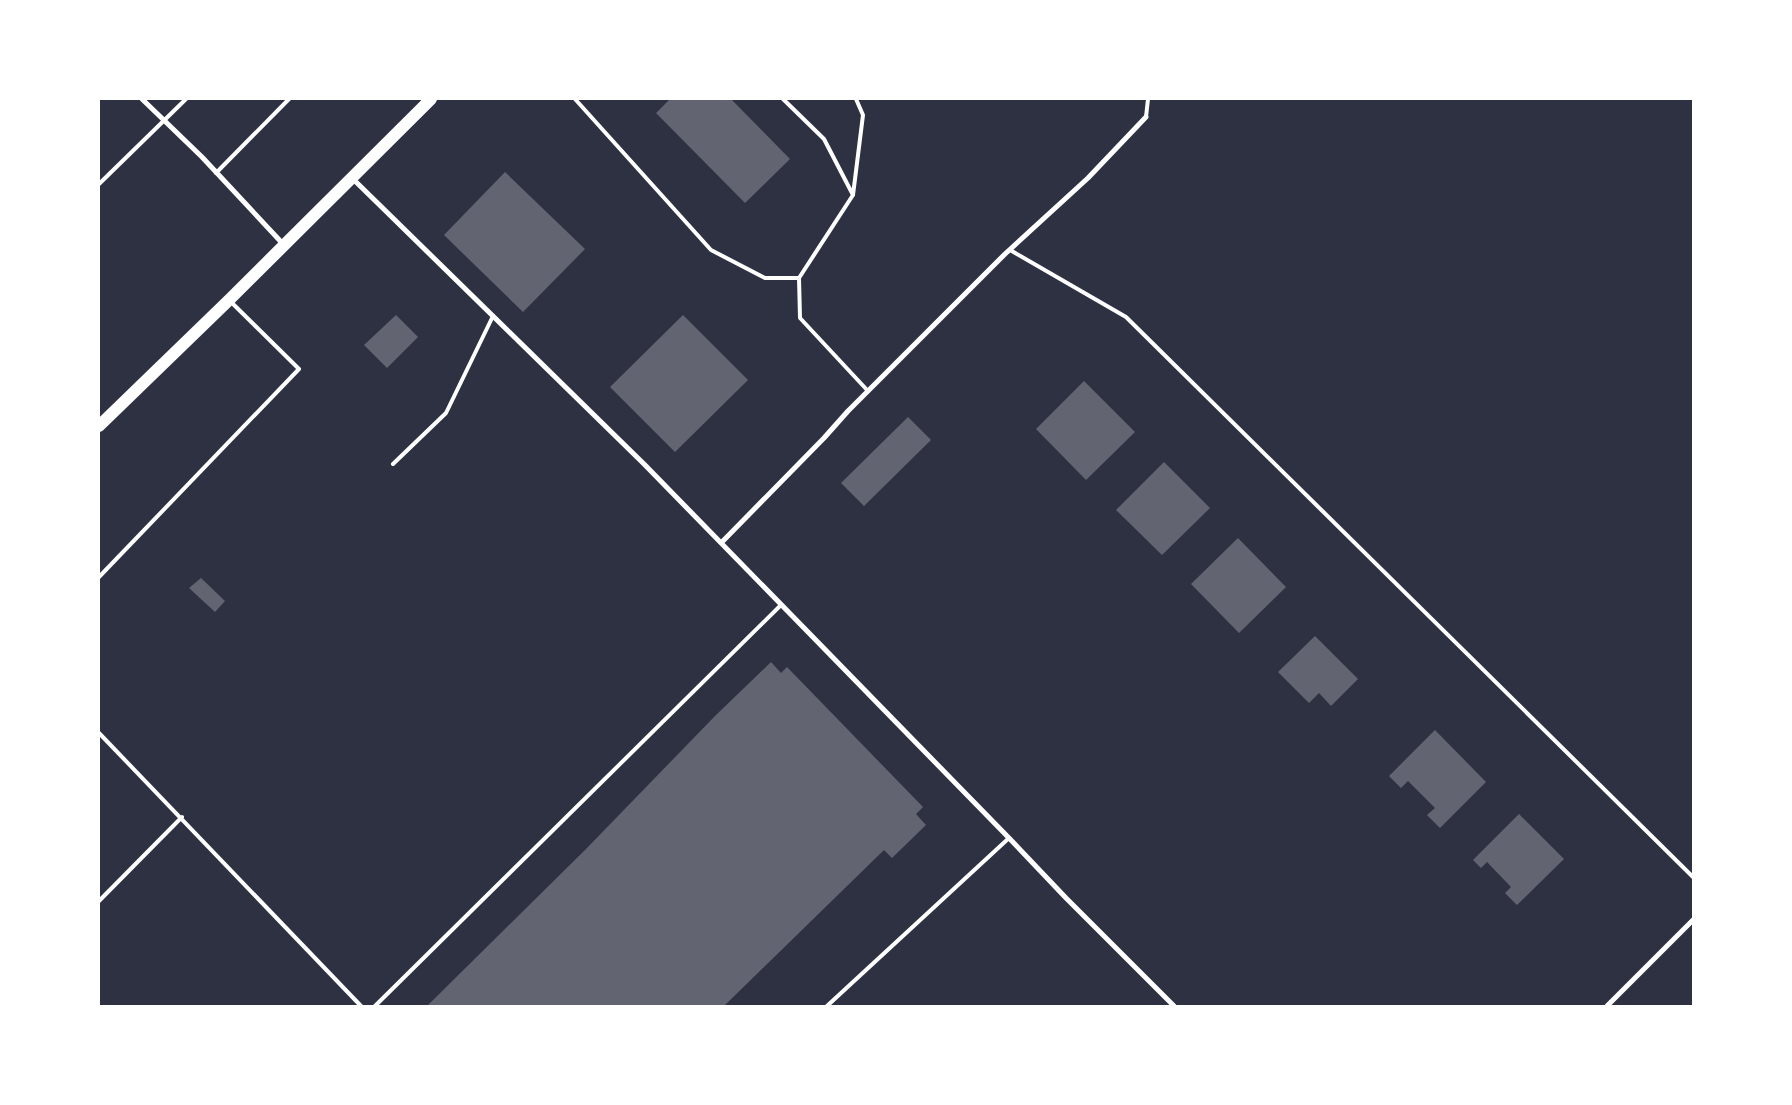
<svg xmlns="http://www.w3.org/2000/svg" width="1792" height="1105" font-family="Barlow,sans-serif">
<rect width="100%" height="100%" fill="#2d3142"/>
<!-- building -->
<path fill="#626471" d="M670,99h61l59,60 -45,44 -89,-90z
M505,172l80,77 -62,63 -79,-77z
M396,315l22,22 -31,31 -23,-23z
M683,315l65,65 -73,72 -65,-65z
M1084,381l51,51 -49,48 -50,-51z
M908,417l23,23 -67,66 -23,-23z
M1164,462l46,46 -48,47 -46,-45z
M1238,538l48,49 -47,46 -48,-49z
M201,578l24,23 -10,11 -26,-24z
M1315,636l43,43 -27,27 -12,-13 -10,10 -31,-31z
M771,662l10,11 6,-6 136,140 -7,7 10,11 -34,33 -8,-8 -160,156h-297l158,-156 130,-134z
M1435,730l51,52 -46,46 -13,-13 8,-7 -27,-27 -7,7 -12,-12z
M1519,814l45,45 -47,46 -12,-12 6,-6 -24,-25 -6,6 -8,-8z"/>
<g fill="none" stroke-linecap="round" stroke-linejoin="round">
<!-- service -->
<path stroke="#fff" stroke-width="4" d="M575,99l136,151 54,28h34
M783,99l41,40 29,56
M856,99l7,16 -10,80 -54,83 1,40 68,73
M1146,117l2,-18
M216,173l73,-74
M99,184l87,-85
M1010,250l116,67 567,560
M393,464l53,-51 47,-97
M99,577l200,-208 -69,-68
M99,733l262,273
M99,901l83,-84
M375,1006l406,-401
M827,1006l182,-168"/>
<!-- minor -->
<path stroke="#fff" stroke-width="5" d="M142,99l60,58 82,88
M352,178l292,286 365,374 57,60 108,108
M722,542l102,-104 24,-27 157,-157 83,-76 58,-61
M1607,1006l86,-86"/>
<!-- primary -->
<path stroke="#fff" stroke-width="12" d="M99,426l130,-126 202,-201"/>
</g>
<!-- border -->
<rect width="1792" height="1105" fill="none" stroke="#ffffff" stroke-width="200"/>
</svg>
